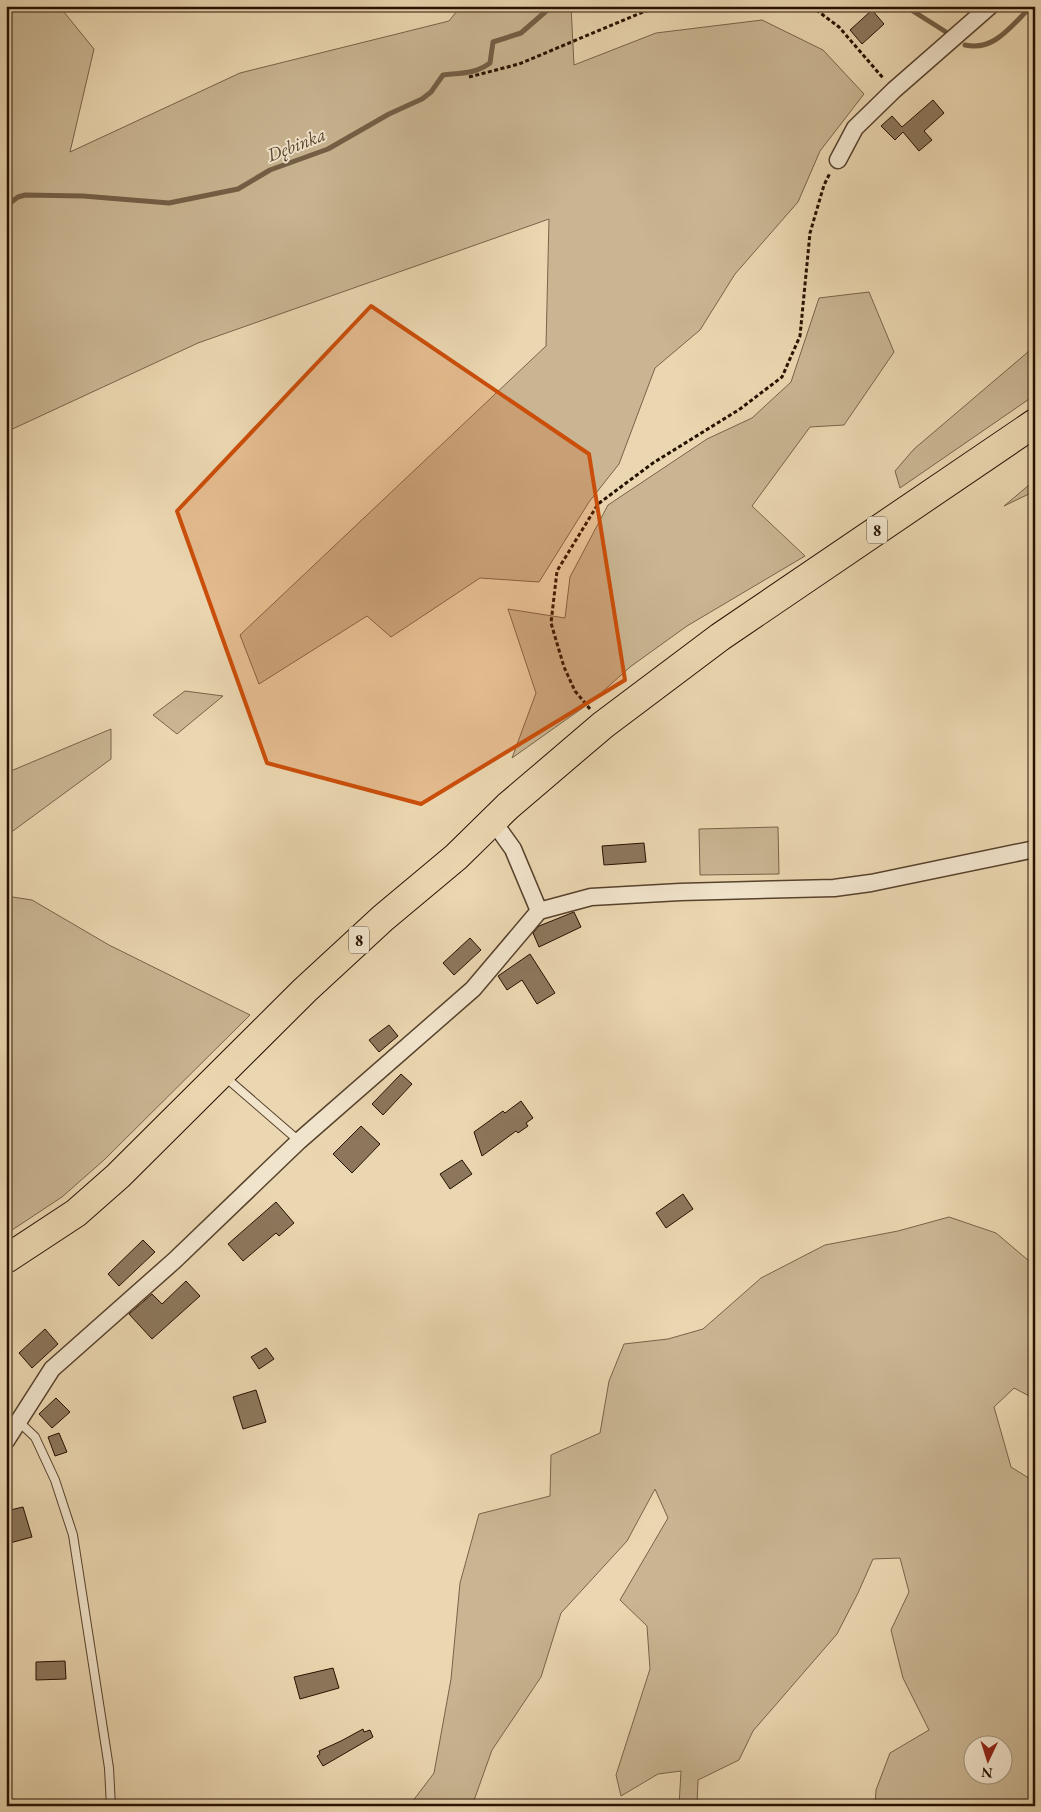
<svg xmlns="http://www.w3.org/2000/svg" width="1041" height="1812" font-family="'EB Garamond',serif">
<rect width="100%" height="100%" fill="#ead6b0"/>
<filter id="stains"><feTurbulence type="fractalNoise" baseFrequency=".004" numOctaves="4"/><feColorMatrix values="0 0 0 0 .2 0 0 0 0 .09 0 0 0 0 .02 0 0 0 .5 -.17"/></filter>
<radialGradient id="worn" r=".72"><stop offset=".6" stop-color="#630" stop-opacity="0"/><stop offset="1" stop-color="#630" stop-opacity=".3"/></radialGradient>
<!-- green -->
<path fill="#c9b592" stroke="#786349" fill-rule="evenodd" d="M6,6h53l35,43 -24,103 170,-79 209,-52 12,-15h110l3,59 82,-32 106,-13 61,30 41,44 -44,57 -22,51 -63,72 -35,56 -45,38 -36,96 -30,38 -50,80 -59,-4 -89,59 -24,-21 -108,68 -19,-49 306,-289 3,-127 -351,124 -192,89z
M869,292l25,60 -50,73 -34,2 -58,79 53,50 -118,70 -57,41 -39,35 -79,56 24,-65 -28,-84 57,9 5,-41 38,-72 99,-66 45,-21 39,-36 28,-84z
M1035,346v49l-135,93 -5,-17 19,-22z
M1035,480v11l-31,15z
M185,691l38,5 -46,38 -24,-19z
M111,729v30l-105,77v-63z
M778,827l1,47 -79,1 -1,-46z
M6,896l26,4 77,45 141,70 -146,145 -42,37 -56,37z
M949,1217l47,16 39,33v133l-21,-11 -20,19 17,60 24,15v324h-160l1,-16 14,-37 39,-23 -26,-52 -12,-48 18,-38 -9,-34 -27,1 -15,34 -21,41 -84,97 -14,29 -41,20 -1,26h-18l2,-35 -23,3 -37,22 -5,-21 34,-106 -3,-43 -27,-26 48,-82 -13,-29 -28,52 -66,72 -20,64 -49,73 -20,56h-63l25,-33 17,-94 9,-96 19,-69 71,-18 1,-41 49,-22 9,-52 15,-37 44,-5 35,-10 58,-51 64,-33 73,-14zM974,1744h30v30h-30z"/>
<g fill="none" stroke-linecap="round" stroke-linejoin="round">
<!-- stream -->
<path stroke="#735f46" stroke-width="5" d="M905,6l41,26
M965,45c30,7 47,-21 67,-39
M6,206l12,-9 7,-2 58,1 86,7 69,-14 32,-19 58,-21 61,-35 33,-15 9,-7 12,-17c18,-2 32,-1 47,-12l3,-21 28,-9 31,-27"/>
</g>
<!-- building -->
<path fill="#8c775c" stroke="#261100" d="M872,10l12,14 -22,20 -12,-14z
M933,100l11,13 -20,18 8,9 -13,11 -16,-19 -8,8 -14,-14 11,-10 10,11z
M644,843l2,19 -42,3 -2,-19z
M574,912l7,15 -42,20 -6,-14 6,-7z
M470,938l11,12 -27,25 -11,-12z
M530,954l25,39 -18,11 -15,-24 -15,10 -9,-14z
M389,1025l9,11 -19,16 -10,-12z
M401,1074l11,10 -29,31 -11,-11z
M521,1101l12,17 -7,5 2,3 -10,7 -2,-2 -34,25 -8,-24 29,-21 2,2z
M361,1126l19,18 -28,29 -19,-19z
M462,1160l10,14 -22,15 -10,-15z
M683,1194l10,15 -27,19 -10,-15z
M276,1202l18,21 -15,13 -3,-3 -33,28 -15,-17z
M143,1240l12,12 -36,34 -11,-12z
M186,1281l14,15 -48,43 -23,-25 23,-20 10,10z
M45,1329l13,15 -26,24 -13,-15z
M266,1348l8,11 -15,10 -8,-12z
M256,1390l10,32 -23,7 -10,-32z
M56,1398l14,14 -18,16 -13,-14z
M59,1433l8,19 -12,4 -7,-19z
M23,1507l9,30 -22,6 -4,-13v-19z
M65,1661l1,18 -30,1v-18z
M333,1668l6,20 -39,11 -6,-22z
M363,1729l1,3 6,-2 3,7 -50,29 -6,-10 3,-2 -1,-3 22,-10z"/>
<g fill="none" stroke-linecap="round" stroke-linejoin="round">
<!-- service casing -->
<g stroke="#57422c" stroke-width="10">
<path id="service" d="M224,1076l75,65
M18,1421l17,16 20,43 18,55 36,233 2,38"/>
</g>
<!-- minor casing -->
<g stroke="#57422c" stroke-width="19">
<path id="minor" d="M838,160l17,-32 39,-38 96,-84
M539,911l52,-14 89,-5 154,-4 37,-5 164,-34
M6,1441l46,-72 123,-109 124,-119 174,-152 66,-78 -26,-62 -20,-28"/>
</g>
<!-- trunk casing -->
<g stroke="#261100" stroke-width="30">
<path id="trunk" d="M6,1259l70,-46 42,-37 187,-186 78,-72 73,-61 52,-51 95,-81 117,-88 315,-214"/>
</g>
<!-- path -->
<path stroke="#261100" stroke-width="3" stroke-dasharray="4 2.5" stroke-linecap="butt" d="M811,6l28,21 44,51
M469,77l50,-13 124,-52 23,-6
M590,709l-15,-18 -11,-24 -13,-44 6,-52 41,-67 55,-41 87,-54 42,-32 18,-41 10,-103 14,-48 6,-12"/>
<!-- service -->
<use href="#service" stroke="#f1e4cc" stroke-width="8"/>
<!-- minor -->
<use href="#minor" stroke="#f1e4cc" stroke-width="16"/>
<!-- trunk -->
<use href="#trunk" stroke="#ead6b0" stroke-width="28"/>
</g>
<!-- marked area -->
<path fill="#cb4e0a" fill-opacity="0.2" stroke="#cb4e0a" stroke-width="4" stroke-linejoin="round" d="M371,306l218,148 36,226 -204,124 -154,-41 -90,-252z"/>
<g text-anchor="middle" stroke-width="4" stroke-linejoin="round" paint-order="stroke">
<!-- shield labels -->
<g fill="#f1e4cc" stroke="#63503d" stroke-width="1">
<rect x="867" y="516.5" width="20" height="27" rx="4"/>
<rect x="349" y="926.5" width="20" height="27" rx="4"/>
</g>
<g font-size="16" font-weight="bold" fill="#261100">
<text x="877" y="536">8</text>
<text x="359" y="946">8</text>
</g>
<!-- water labels -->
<g font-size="19" font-style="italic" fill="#5a452e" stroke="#f1e4cc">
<text transform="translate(296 144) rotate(-22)" y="7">Dębinka</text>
</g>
</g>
<!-- margin -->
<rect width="1041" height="1812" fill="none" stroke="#ead6b0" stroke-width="25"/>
<rect x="8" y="8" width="1026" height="1797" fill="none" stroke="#261100" stroke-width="2.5"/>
<rect x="12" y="12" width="1016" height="1787" fill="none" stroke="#261100"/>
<!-- north arrow -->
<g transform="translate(988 1760) rotate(184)"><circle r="24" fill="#f1e4cc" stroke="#a0907a"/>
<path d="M0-4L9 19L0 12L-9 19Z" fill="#8f2418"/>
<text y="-8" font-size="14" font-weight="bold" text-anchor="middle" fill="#261100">N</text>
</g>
<rect width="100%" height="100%" filter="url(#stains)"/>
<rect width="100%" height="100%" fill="url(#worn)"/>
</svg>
